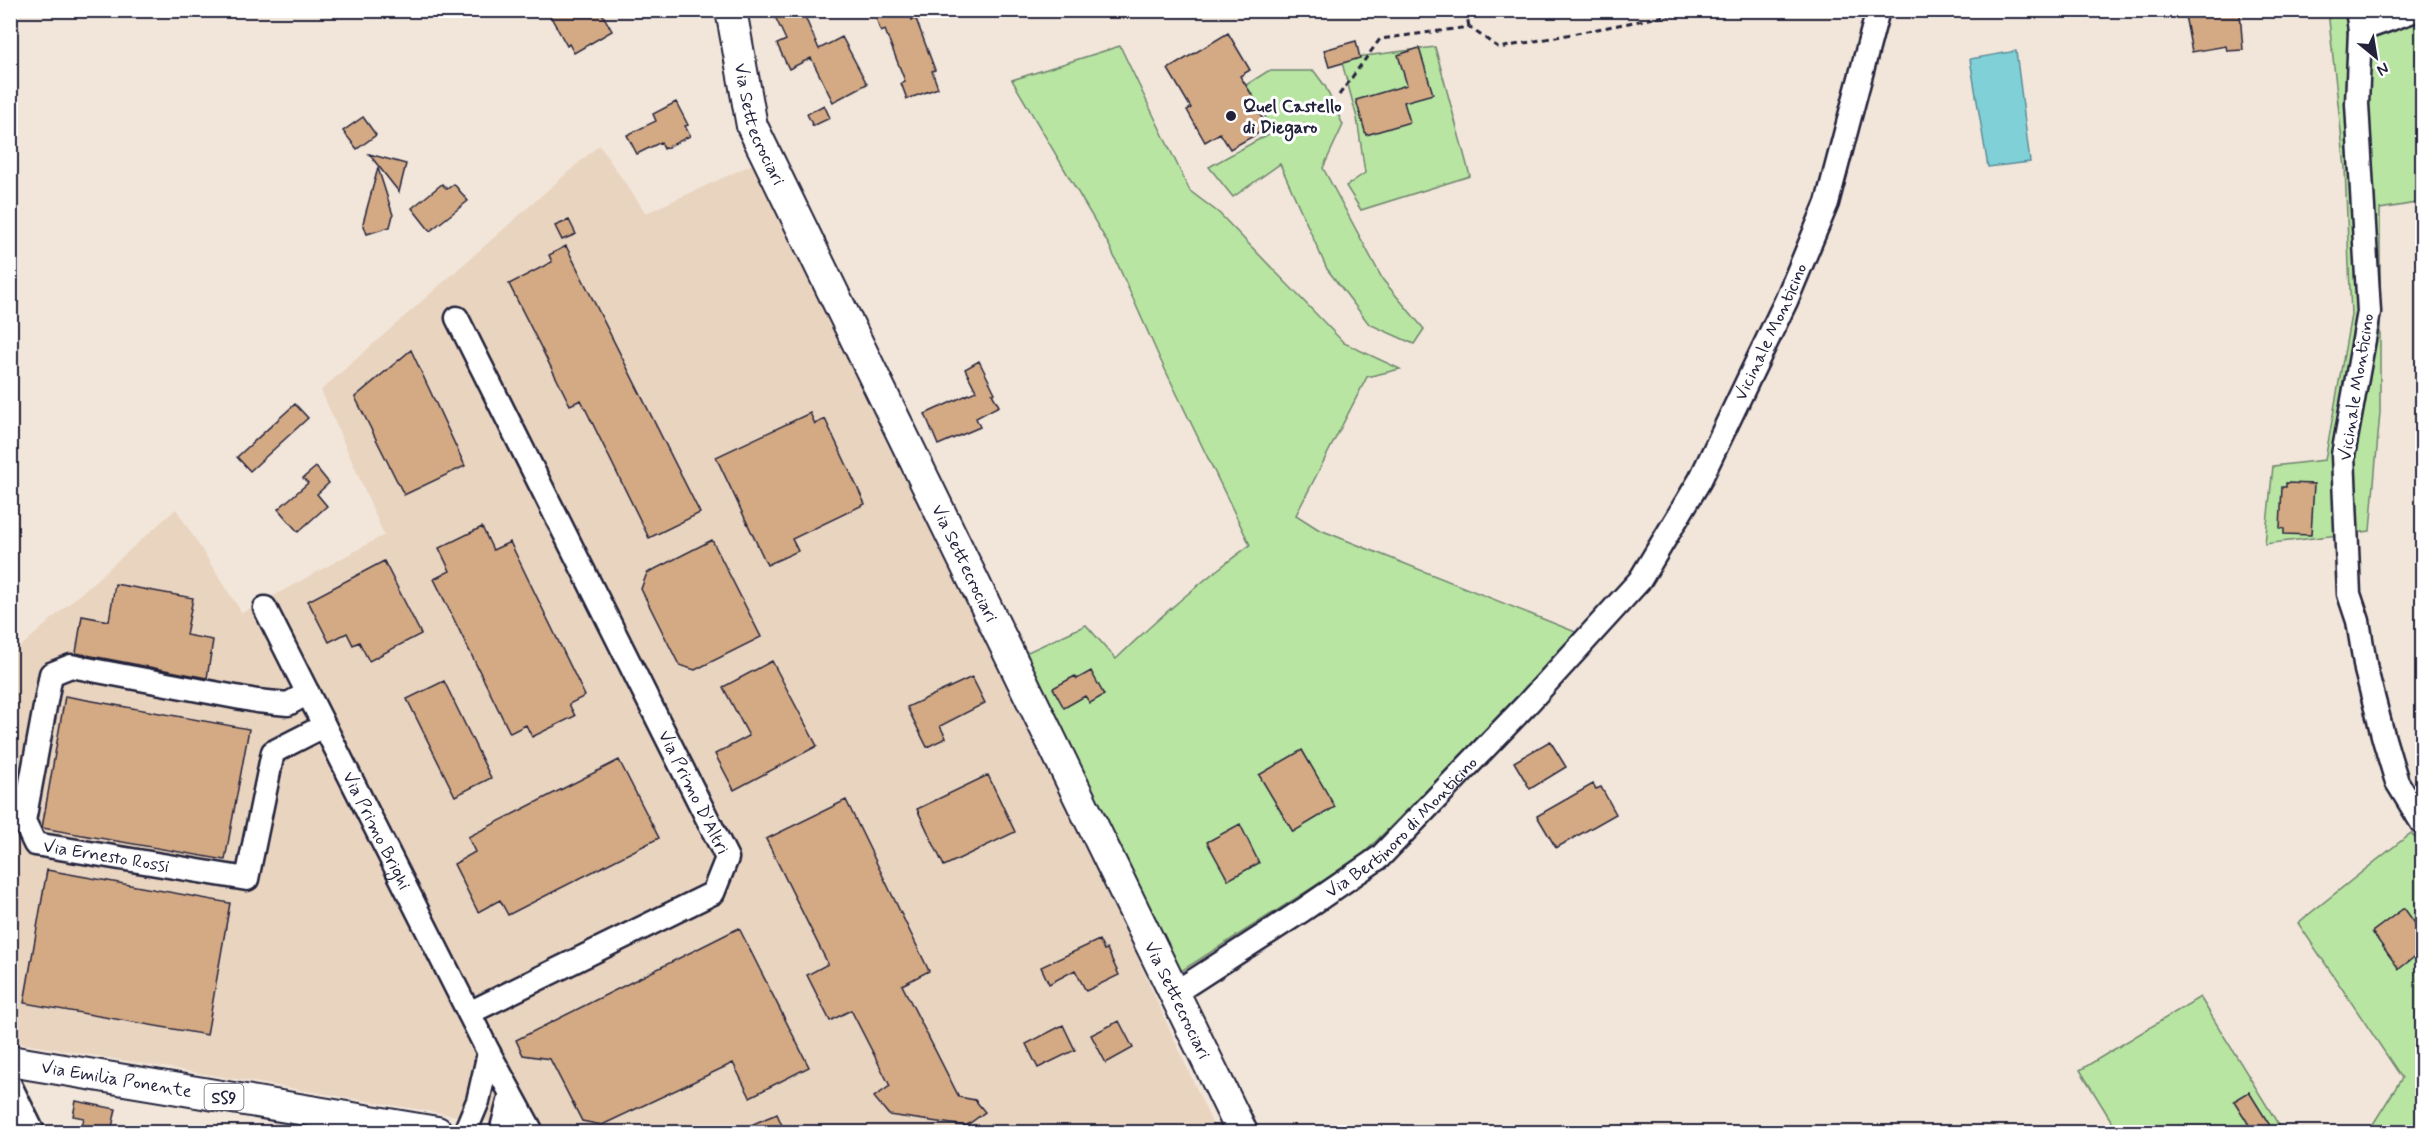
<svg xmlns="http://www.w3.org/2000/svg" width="2433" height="1143" font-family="Mynerve,sans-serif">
<rect width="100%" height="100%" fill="#f2e6da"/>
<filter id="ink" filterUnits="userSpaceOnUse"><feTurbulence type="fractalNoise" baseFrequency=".0167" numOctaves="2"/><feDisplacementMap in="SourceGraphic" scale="12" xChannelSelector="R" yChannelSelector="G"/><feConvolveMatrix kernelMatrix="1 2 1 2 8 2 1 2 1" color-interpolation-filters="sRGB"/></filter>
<g filter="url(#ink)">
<!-- built -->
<path fill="#e9d4c0" d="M599,145l47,68 107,-49 367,755 96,213h-663l-540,-90 -3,-81v-305l166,-147 66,104 142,-78 -63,-145z"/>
<!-- green -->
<path fill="#b9e5a2" stroke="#6e846e" stroke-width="1.5" d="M2328,11h94v191l-42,7v203l-10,119 -105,13 8,-78 52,-6 26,-145 -6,-147z
M1120,46l70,145 29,22 125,130 56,26 -33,8 -71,138 22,14 265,106 -224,223 -184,117 -156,-319 67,-31 30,34c43,-42 86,-79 134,-114l-90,-186 -51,-114 -97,-165z
M1435,47l35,129 -109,34 -15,-24 19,-13 -8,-55 -16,-59z
M1268,71h46l11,15 18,39 -20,43 60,112 41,49 -10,15 -45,-20 -42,-55 -47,-105 -47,33 -24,-30 65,-36 -28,-46z
M2411,833l11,12v268l-10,19h-44l34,-54 -104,-155z
M2200,997l83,135h-165l-38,-62z"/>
<!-- water -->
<path fill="#80d1d7" stroke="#5a8b99" stroke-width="1.5" d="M2016,51l14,111 -42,5 -18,-108z"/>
<!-- building -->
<path fill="#d4aa85" stroke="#22223b" stroke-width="1.5" d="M547,10h53l12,21 -38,22 -5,-9 -2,2z
M772,10h30l17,39 23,-12 25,47 -34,18 -22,-44 -22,11 -12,-25 9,-4z
M887,10h21l4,10 4,-1 19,51 -3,1 6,17 -31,11 -6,-16 4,-2 -20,-51 -4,2 -6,-17z
M2201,12l39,1 3,37 -16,1 -1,-5 -34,6 -7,-37z
M1228,33l22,37 -10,6 19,30 -3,2 12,20 -38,21 -10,-16 -15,9 -18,-32 4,-2 -23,-39z
M1356,41l4,17 -31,9 -5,-17z
M1419,48l14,46 -29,8 6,20 -44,13 -10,-35 51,-15 -9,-30z
M676,102l12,23 -3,1 5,10 -26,13 -3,-7 -24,12 -10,-19 29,-14 -3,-7z
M824,105l6,13 -17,8 -6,-12z
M363,117l13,18 -19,14 -14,-18z
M369,154l37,10 -7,28z
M378,168l15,47 -3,12 -23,7 -4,-11z
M442,184l5,5 7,-5 14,17 -38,30 -18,-23z
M569,220l7,14 -14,6 -7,-14z
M566,246l134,267 -51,25 -68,-138 -11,5 -61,-121 43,-22 -3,-7z
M411,350l54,116 -61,29 -49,-98z
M979,361l16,32 -3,1 7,12 -23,12 4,9 -42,18 -13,-31 51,-23 -11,-22z
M295,404l13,14 -58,53 -13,-14z
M810,413l5,11 10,-5 40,85 -73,35 6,12 -31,14 -51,-108z
M316,467l13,16 -12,11 10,12 -29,26 -20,-23 30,-26 -5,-5z
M2286,483l28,1 -3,51 -27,-1v-5l-4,-1 2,-41h4z
M482,527l11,23 17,-8 75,154 -16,8 6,12 -43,21 -6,-12 -16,8 -76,-154 16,-8 -11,-23z
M712,540l49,97 -66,33 -16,-5 -38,-76 6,-16z
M384,561l37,73 -52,27 -10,-19 -6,3 -6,-12 -18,9 -21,-41z
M115,584l78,14 -7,37 27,5 -6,38 -131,-25 6,-37 27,5z
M772,661l45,85 -83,44 -19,-36 34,-18 -26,-49z
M1091,671l13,24 -14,8 -5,-7 -21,12 -11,-20 22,-12 2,3z
M972,677l13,26 -45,23 6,12 -19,9 -20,-40z
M444,681l47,97 -36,18 -48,-97z
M65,696l184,33 -24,131 -183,-32z
M1550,741l16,26 -36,22 -16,-27z
M1302,750l33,57 -42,25 -34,-57z
M619,760l40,78 -151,77 -8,-15 -22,12 -24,-48 21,-12 -7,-15z
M988,775l27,57 -71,34 -27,-57z
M1593,784l3,5 5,-2 15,27 -60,34 -19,-32z
M846,800l83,171 -27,14 57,112 16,3 10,12 -19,14 -77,-11 -15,-18 16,-11 -39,-76 -21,11 -23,-46 21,-11 -62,-125z
M1240,824l19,39 -31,17 -21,-38z
M47,870l183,33 -23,132 -183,-32z
M2404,908l18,25v18l-23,18 -27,-37z
M739,928l70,139 -59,30 -17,-34 -131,62 -20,-4 -32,-62 -27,-4 -7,-15z
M1099,940l5,10 3,-1 12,26 -33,16 -11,-21 -26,14 -8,-17z
M1119,1021l14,27 -27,15 -15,-28z
M1063,1025l12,25 -37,18 -12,-24z
M2249,1092l25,40h-21l-7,-12 -12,-19z
M76,1101l40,8 -5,23 -29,-5 2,-9 -11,-2z
M777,1114l8,18h-50l32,-14z"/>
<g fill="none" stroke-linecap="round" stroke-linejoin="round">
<!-- minor casing -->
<g stroke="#22223b" stroke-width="27">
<g id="minor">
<path d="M2357,10l3,20 -3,74 12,208 -26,143 6,139 9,27 8,49 18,69 13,43 25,41"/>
<path d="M2360,30l56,-20"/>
<path id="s1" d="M457,318l270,540 -14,35 -244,120"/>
<path id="s2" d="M265,608l224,445 43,79"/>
<path id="s3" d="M308,693l-20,11 -31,-3 -186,-35 -20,8 -27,147 11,23 212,35 26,-127 51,-26"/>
<path id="s4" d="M1173,994l130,-84 77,-53 148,-154 112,-123 60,-100 86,-179 41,-98 51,-193"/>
<path d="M10,1085l23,47"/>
<path d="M465,1132l13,-31 11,-48"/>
<path d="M501,1132l10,-38"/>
</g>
</g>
<!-- major casing -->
<g stroke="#22223b" stroke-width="34">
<g id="major">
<path id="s5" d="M731,10l21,116 490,1006"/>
<path id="s6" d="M10,1061l427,71"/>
</g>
</g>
<!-- path -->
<path stroke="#22223b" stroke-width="3" stroke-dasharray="6 4.5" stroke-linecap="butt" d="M1466,10l3,17
M1339,95l41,-56 89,-12 30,21 197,-38"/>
<!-- minor -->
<use href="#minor" stroke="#fff" stroke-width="22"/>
<!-- major -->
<use href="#major" stroke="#fff" stroke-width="30"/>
</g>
</g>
<!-- markers -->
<circle fill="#22223b" stroke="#fff" stroke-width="2" cx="1231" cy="116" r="6"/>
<g text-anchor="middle" stroke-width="6" stroke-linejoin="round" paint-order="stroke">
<!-- shield labels -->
<rect fill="#fff" stroke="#646476" stroke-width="1.5" x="204.5" y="1084" width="39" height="26" rx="4.5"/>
<g font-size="16" font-weight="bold" fill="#22223b">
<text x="224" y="1103">SS9</text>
</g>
<!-- poi labels -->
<g font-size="18" font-weight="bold" fill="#22223b" stroke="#fff" text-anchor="start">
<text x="1243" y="112">Quel Castello<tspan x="1243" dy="21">di Diegaro</tspan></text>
</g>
<!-- street labels -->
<g font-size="18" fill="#22223b" stroke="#fff">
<text dy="6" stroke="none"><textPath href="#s5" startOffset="118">Via Settecrociari</textPath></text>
<text dy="6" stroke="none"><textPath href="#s4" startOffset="909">Vicinale Monticino</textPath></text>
<text transform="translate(2356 387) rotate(-81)" y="6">Vicinale Monticino</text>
<text dy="6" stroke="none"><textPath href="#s5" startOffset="604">Via Settecrociari</textPath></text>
<text dy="6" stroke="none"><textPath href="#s1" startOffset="530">Via Primo D'Altri</textPath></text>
<text dy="6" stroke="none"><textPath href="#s4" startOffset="284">Via Bertinoro di Monticino</textPath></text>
<text dy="6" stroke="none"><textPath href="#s2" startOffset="249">Via Primo Brighi</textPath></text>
<text dy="6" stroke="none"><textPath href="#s3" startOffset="512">Via Ernesto Rossi</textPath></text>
<text dy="6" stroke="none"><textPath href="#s5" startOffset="1090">Via Settecrociari</textPath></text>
<text dy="6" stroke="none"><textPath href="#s6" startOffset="108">Via Emilia Ponente</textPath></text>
</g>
</g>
<!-- margin -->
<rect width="2433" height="1143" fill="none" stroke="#fff" stroke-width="36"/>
<rect x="18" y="18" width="2397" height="1107" fill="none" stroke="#22223b" stroke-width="2" filter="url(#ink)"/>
<!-- north arrow -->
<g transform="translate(2376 57) rotate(150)" stroke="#ffffff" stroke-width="4.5" paint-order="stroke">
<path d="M0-4.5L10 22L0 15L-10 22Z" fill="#22223b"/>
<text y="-9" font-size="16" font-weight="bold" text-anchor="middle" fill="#22223b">N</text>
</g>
</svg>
